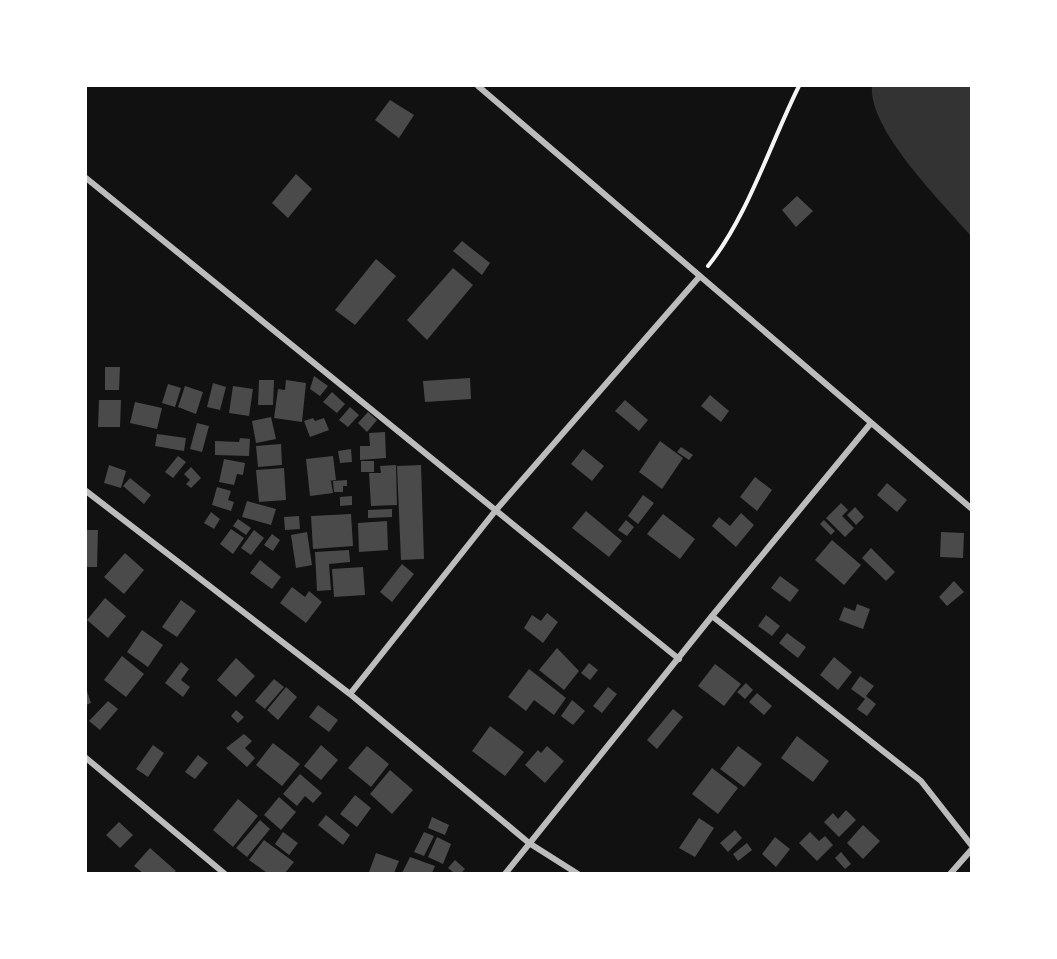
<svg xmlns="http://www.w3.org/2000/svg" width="1057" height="959" font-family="'Fira Sans Condensed',sans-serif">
<rect width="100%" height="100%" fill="#111"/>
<!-- water -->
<path fill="#333" d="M872,86h99v150c-28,-33 -103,-106 -99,-150z"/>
<!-- building -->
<path fill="#4a4a4a" d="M390,100l24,15 -15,23 -24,-18z
M296,174l16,15 -24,29 -16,-15z
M797,196l16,15 -17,16 -14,-17z
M462,241l28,22 -8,12 -29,-24z
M376,259l20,17 -41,49 -20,-15z
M453,268l20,17 -46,55 -20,-20z
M105,367h15l-1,23h-14z
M314,376l14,10 -8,10 -10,-7z
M470,378l1,21 -46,3 -2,-21z
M259,380h15l-1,25h-15z
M286,380l20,3 -4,39 -28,-4 4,-29 7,1z
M213,383l13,4 -6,23 -13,-3z
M168,384l13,4 -6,19 -13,-4z
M185,386l18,6 -7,22 -18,-7z
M233,386l20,3 -4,27 -20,-3z
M332,392l13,12 -8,9 -14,-11z
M710,395l19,16 -8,11 -20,-16z
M99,400h22l-1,27h-22z
M625,400l23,20 -9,11 -24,-20z
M135,402l27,6 -5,21 -27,-6z
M350,407l9,8 -11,12 -9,-7z
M368,412l9,8 -10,12 -9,-9z
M271,417l5,22 -20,4 -4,-22z
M313,418l2,3 9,-3 5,12 -19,7 -6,-16z
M197,423l12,3 -7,26 -12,-3z
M385,432l1,26 -26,2v-14h10l-1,-13z
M157,434l29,4 -2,13 -29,-5z
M240,438l10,1 -1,17 -34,-1v-14l24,1z
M660,441l23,17 -21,31 -23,-17z
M281,444l1,21 -24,2 -2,-21z
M681,447l12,8 -4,5 -12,-8z
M351,449l1,13 -12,1 -2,-12z
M583,449l21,17 -12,15 -21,-17z
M178,456l8,6 -13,16 -8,-6z
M333,456l3,24 -7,1h2l2,12 -23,3 -4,-37z
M224,459l21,4 -2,12 -6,-1 -3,11 -15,-3z
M361,461h13v11h-13z
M109,465l17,6 -5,17 -17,-5z
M396,465l1,40 -26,1 -2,-33h12l-1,-7z
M421,465l3,94 -23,1 -4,-94z
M191,467l10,11 -10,10 -5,-4 4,-4 -6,-6z
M284,468l2,32 -27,2 -3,-32z
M755,477l17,13 -15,21 -17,-14z
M130,478l21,17 -7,9 -21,-18z
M347,480v6h-4v6h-9l-1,-11z
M887,483l20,17 -10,12 -20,-17z
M217,487l14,4 -3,9 6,2 -3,9 -19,-6z
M643,495l11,8 -16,21 -10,-8z
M352,496v9l-12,1v-9z
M247,501l29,8 -5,16 -29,-8z
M841,503l7,7 -6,6 12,12 -9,9 -19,-19z
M855,507l9,10 -8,8 -9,-10z
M392,509v8l-24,1v-8z
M586,511l36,30 -13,16 -37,-29z
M211,512l9,7 -6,10 -10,-6z
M741,513l13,12 -18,22 -24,-21 7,-9 11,9z
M351,514l2,32 -40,3 -2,-33z
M663,514l32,25 -15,20 -33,-25z
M299,516l1,13 -15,1 -1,-13z
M238,519l13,9 -5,7 -13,-9z
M626,520l8,7 -7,9 -9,-6z
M824,520l11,11 -4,4 -11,-11z
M387,521l1,29 -29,2 -1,-29z
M231,529l13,9 -11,16 -13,-10z
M87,530h11l-1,37h-11z
M254,530l10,8 -13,17 -10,-7z
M307,532l5,33 -16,3 -5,-33z
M941,532l23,1 -1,25 -23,-1z
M272,534l8,6 -7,11 -9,-6z
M832,540l29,25 -17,20 -29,-25z
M871,548l24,24 -9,9 -24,-23z
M349,550l1,12 -21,2 2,26 -14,1 -2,-39z
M125,553l19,17 -20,24 -20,-17z
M260,560l21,17 -9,12 -22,-16z
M402,564l12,10 -22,28 -12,-10z
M363,567l2,28 -31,2 -2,-28z
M780,576l19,14 -9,12 -19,-14z
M954,581l10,11 -17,14 -8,-9z
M292,587l13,10 4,-6 13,11 -16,21 -26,-20z
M105,598l21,18 -18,22 -21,-18z
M181,600l15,11 -19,26 -15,-10z
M857,604l13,5 -7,20 -24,-9 5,-13 11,4z
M547,613l11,9 -15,21 -19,-15 8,-13 9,6z
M766,615l14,11 -8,10 -14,-10z
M142,630l21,15 -15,22 -21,-15z
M787,633l19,14 -8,11 -19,-15z
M557,648l22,23 -15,19 -25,-20z
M122,656l22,18 -18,23 -22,-17z
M834,657l18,15 -14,18 -18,-15z
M236,658l19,18 -19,21 -19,-17z
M181,662l8,7 -8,11 9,7 -7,10 -18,-14z
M589,663l9,7 -8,10 -9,-7z
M715,664l26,20 -17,22 -26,-20z
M529,669l37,29 -12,17 -20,-15 -8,11 -18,-14z
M860,676l14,10 -8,10 10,8 -9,12 -10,-7 8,-10 -14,-10z
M274,679l10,8 -19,22 -10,-8z
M746,683l7,7 -8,9 -8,-7z
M286,687l11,10 -19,23 -11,-10z
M608,687l9,7 -15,19 -9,-7z
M86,688l5,15 -5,2z
M757,693l15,13 -8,9 -15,-13z
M572,700l13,11 -12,14 -12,-9z
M108,701l10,8 -18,21 -11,-9z
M318,705l20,15 -9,12 -20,-15z
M673,709l10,8 -26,32 -10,-9z
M236,710l8,7 -6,6 -7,-7z
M490,726l34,26 -19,24 -33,-25z
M244,734l8,7 -7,7 10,10 -8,9 -21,-19z
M797,736l32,25 -16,21 -32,-24z
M273,743l27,21 -18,22 -26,-21z
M153,745l11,8 -16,24 -12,-8z
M321,745l17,15 -17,20 -17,-14z
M367,746l22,18 -18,23 -23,-19z
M547,746l17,15 -19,22 -20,-18 13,-15 3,3z
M738,746l24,18 -18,23 -24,-18z
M198,755l10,8 -13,16 -10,-7z
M712,768l26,20 -20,26 -26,-20z
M390,770l23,20 -21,24 -22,-20z
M300,774l22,19 -9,10 -8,-7 -8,10 -14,-12z
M355,795l16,13 -14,19 -17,-13z
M279,797l17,15 -15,18 -17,-15z
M238,799l20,17 -25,31 -20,-17z
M846,810l10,10 -17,17 -15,-15 9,-9 5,6z
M326,815l24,20 -7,10 -25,-20z
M432,817l17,8 -4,10 -17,-7z
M699,818l15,10 -19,29 -16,-9z
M260,820l10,9 -23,28 -11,-9z
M119,822l14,13 -13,13 -14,-13z
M863,825l17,16 -17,18 -16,-16z
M735,830l7,8 -14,14 -8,-9z
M283,832l15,11 -9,12 -14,-11z
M424,832l10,4 -10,20 -10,-4z
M810,832l9,9 6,-5 8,9 -16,16 -18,-18z
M437,837l14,7 -8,20 -15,-7z
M775,837l15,12 -14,18 -14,-13z
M264,840l30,22 -9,11h-18l-18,-13z
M747,843l5,7 -14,11 -5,-7z
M150,848l26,23 -3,2h-30l-9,-7z
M841,852l10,12 -6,5 -10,-11z
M376,853l23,8 -5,12 -25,-1z
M410,857l25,9 -3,7h-30z
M455,860l10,9 -4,4h-7l-6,-5z"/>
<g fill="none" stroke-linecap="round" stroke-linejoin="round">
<!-- path -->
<path stroke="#f5f5f5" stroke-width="4" d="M708,266c39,-48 63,-124 91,-180"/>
<!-- minor -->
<path stroke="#bcbcbc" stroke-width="6" d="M478,86l494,423
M86,178l593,481
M86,491l264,203 179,149 49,31
M712,616l209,165 51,65
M350,694l146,-184 204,-234
M86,758l139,116
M505,874l207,-258 159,-193
M950,874l22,-25"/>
</g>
<!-- border -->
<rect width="1057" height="959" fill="none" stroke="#ffffff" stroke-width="174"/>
</svg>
